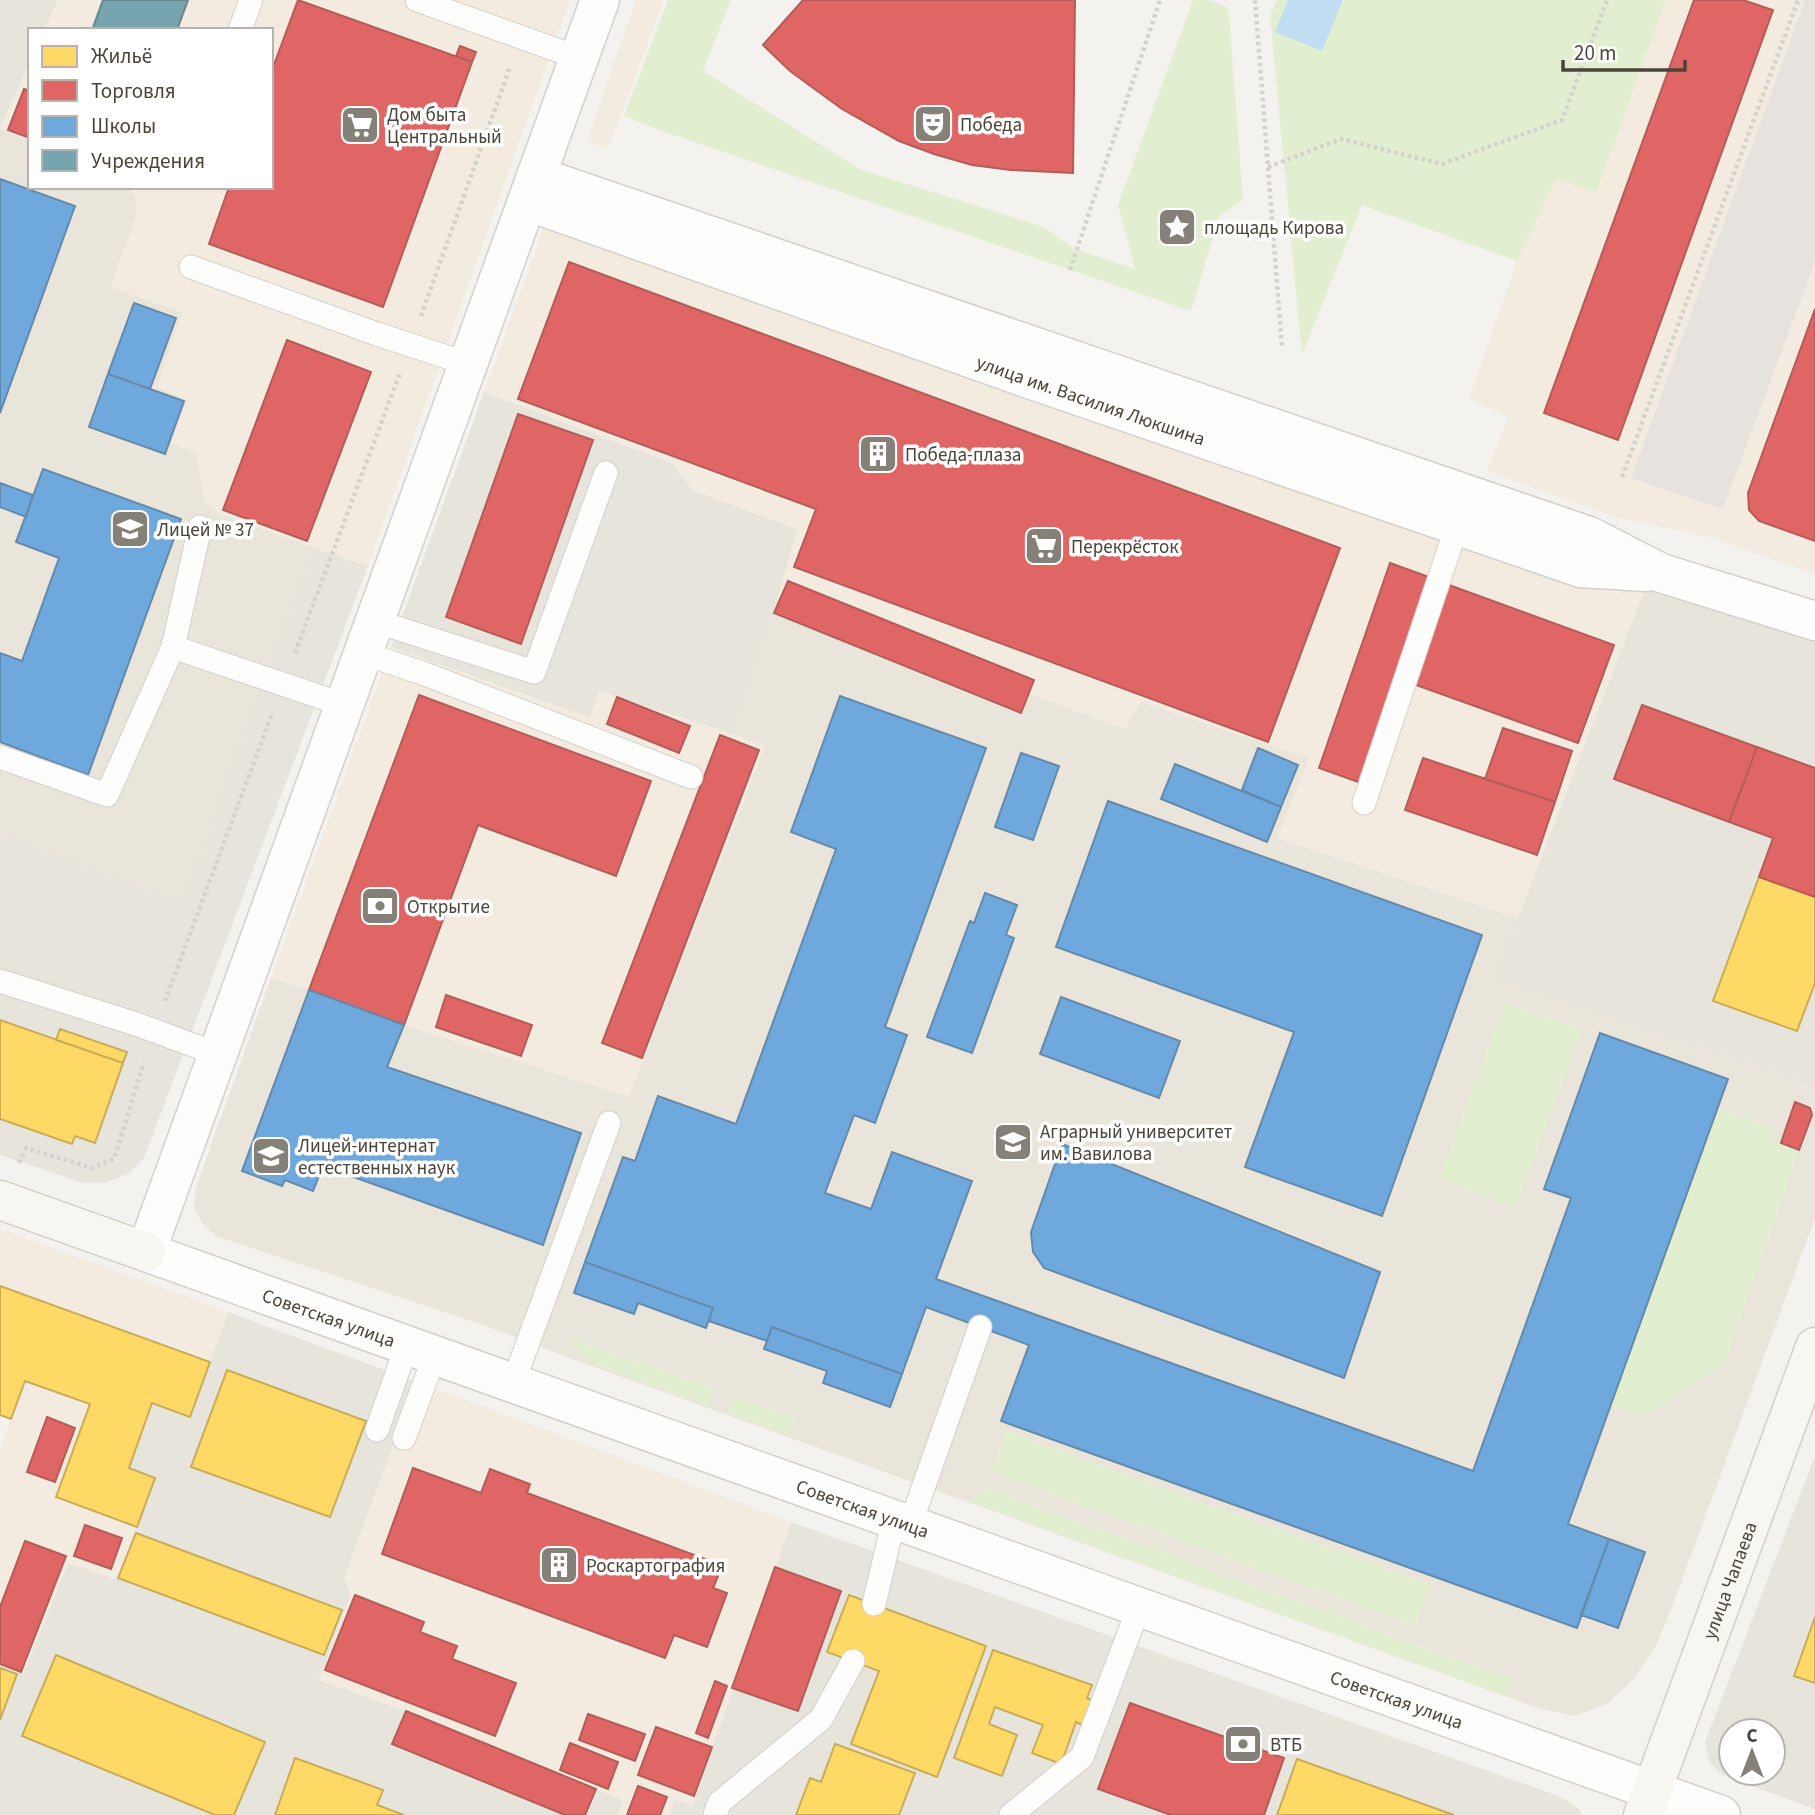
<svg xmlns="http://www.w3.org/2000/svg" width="1815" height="1815" font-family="'Source Sans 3',sans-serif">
<rect width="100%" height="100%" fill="#f4f2ee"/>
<!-- residential -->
<path fill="#e7e4dc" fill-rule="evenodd" d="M0,0h58l-14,30h-14v32l-30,67 30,12v46h99l174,357 65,22 -224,592 -16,16 -24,9h-21l-83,-28z
M484,392l188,71 22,28 104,38 -21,71 -45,134 -133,-43 -9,27 -199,-71z
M1647,583l168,58v446l-321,-109z
M228,1312l189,70 -73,196 7,15 -31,87 86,31 217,89 -5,15h-618v-149l23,8 45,-111 49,16 37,-102 -25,-9 23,-65 38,13z
M1815,1456v353l-93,-34 -13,-13 -4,-20zM1731,1731h42v42h-42z
M791,1522l770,275 19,13 1,5h-912l5,-16 18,6z"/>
<!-- commercial -->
<path fill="#f3ebdf" d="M58,0h512l-202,566 -151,-52 -13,-14 -8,-46 -25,-11 -14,-56 -47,-99 25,-70 1,-20 -7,-11h142v-157h-227z
M636,0h28l-56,149 -21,-8z
M1666,0h149v574l-105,-37 -95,-20 -128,-46 21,-54 -39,-18 48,-138 40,-83 39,14z
M30,63v78l-30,-12z
M563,226l1054,368 30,-11 -129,335 -242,-80 32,-80 -182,-29 -349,-129 20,-71 -103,-38 -22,-28 -188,-71 59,-163z
M391,647l199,71 9,-27 166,54 -136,353 -225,-73 -95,-35 -38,-12z
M0,1229l228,83 -38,105 -38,-14 -23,65 26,10 -39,102 -48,-17 -46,111 -22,-8v-218l11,-29 -11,-4z
M417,1382l374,140 -59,166 -39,117 -19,-6 -5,16h-51l4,-15 -216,-89 -87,-31 32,-86 -7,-16z"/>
<!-- education -->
<path fill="#eae5da" d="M0,129l30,12v46h99l7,11 -1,20 -25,69 72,25 -25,75 30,13 -16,43 25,11 8,46 13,14 97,34 -58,150 -73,205 -183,-71z
M777,600l348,129 16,-27 168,56 -32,80 241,80 -24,60 321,109v131l-143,389 -17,41 -22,32 -25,23 -33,13 -34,-7 -958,-346 -97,-37 -270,-90 -13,-12 -9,-15 2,-22 75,-209 38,12 95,35 225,72 136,-351 -33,-12z"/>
<!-- green -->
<path fill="#e1eecf" d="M668,0h63l-28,71 156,98 185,58 30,22 61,20 -17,-64 75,-205h15l19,7 2,8 14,185 -24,16 -28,95 -532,-181 -35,-14z
M1277,0h389l-70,193 -39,-15 -40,83 -155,-56 -60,150 -32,-340z
M1505,1002l77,28 -66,177 -77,-28z
M1717,1108l58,20 -3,11 27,11 -74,213 -82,55 -33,-12z
M570,1339l145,49 -6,18 -119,-44 -11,-10z
M734,1395l63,23 -7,17 -63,-23z
M1006,1431l425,154 -16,41 -423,-154z
M985,1488l529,192 -6,17 -537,-195z"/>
<!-- parking -->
<path fill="#e6e3df" d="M1805,0h10v261l-92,248 -92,-31z"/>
<!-- water -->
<path fill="#c0ddf1" d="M1288,0h55l-21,51 -47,-19z"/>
<!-- homes -->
<path fill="#ffd966" stroke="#c9ac58" stroke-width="2" d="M1759,877l56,20v86l-18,48 -84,-30z
M0,1020l123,43 -28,80 -20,-7 -3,8 -72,-25z
M60,1029l67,23 -4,11 -67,-23z
M0,1286l210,76 -20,55 -38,-14 -23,65 26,10 -18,49 -81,-30 34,-93 -65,-23 -14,38 -11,-4z
M227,1370l139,51 -36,96 -139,-50z
M136,1533l206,77 -18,45 -206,-77z
M849,1595l137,51 -49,131 -86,-33 28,-73 -52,-19z
M1815,1617v66l-21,-7z
M993,1650l99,35 -5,13 8,4 -9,25 -10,-5 -15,42 -29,-11 11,-28 -48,-18 -6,17 28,11 -15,41 -48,-18z
M56,1655l209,87 -31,73h-19l-193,-79z
M0,1668l17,6 -17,46z
M835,1744l80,29 -16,42h-103l14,-37 11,4z
M295,1758l88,32 -6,15 27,10h-129z
M1297,1759l157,56h-177z"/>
<!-- shops -->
<path fill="#e06666" stroke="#b35c58" stroke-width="2" d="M298,0l174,62 -89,245 -174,-63 20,-57h42v-114z
M803,0h272l-2,173 -62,-3 -39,-5 -38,-11 -35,-13 -57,-32 -52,-38 -27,-26z
M1694,0h49l30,10 -155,430 -74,-27z
M460,46l16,6 -4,10 -16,-6z
M24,89l6,2v47l-22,-8z
M569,262l771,286 -72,194 -474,-175 22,-58 -298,-110z
M1815,309v232l-56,-20 -10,-11 -1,-17z
M287,340l84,32 -64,169 -84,-31z
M518,414l75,26 -72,204 -75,-27z
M1390,563l42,15 -71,205 -42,-15z
M788,581l246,99 -13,33 -247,-100z
M1449,585l165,60 -36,98 -165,-59z
M419,695l232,86 -35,95 -138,-51 -74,200 -95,-35z
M617,697l73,29 -11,27 -72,-29z
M1642,705l115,42 -28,75 -115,-43z
M1503,728l69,23 -17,51 -70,-23z
M720,735l39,15 -117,308 -40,-15z
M1757,747l58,21v129l-56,-20 14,-39 -44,-16z
M1423,758l132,44 -18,53 -132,-45z
M446,995l86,30 -11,31 -85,-29z
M1795,1102l15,6 2,7 -13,35 -18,-7z
M47,1417l28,11 -20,54 -28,-10z
M413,1468l68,25 9,-24 40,15 -3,9 181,67 -4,11 14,5 -5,12 14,5 -20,54 -33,-12 -9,23 -283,-104z
M85,1525l37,13 -11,31 -37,-13z
M25,1541l41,15 -45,116 -21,-8v-57z
M775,1567l66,24 -43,120 -66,-23z
M355,1595l69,27 -4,10 37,14 -5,13 64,24 -21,53 -170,-66z
M715,1681l12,5 -19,52 -12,-5z
M1130,1703l154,55 -20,57h-93l-73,-26z
M406,1711l190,78 -11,26h-20l-173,-71z
M588,1714l57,20 -10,27 -56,-21z
M656,1727l56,20 -18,49 -56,-21z
M570,1743l48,19 -10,27 -48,-19z
M638,1786l29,11 -7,18h-33z"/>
<!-- schools -->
<path fill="#6fa8dc" stroke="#648aab" stroke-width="2" d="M0,179l75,27 -75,207z
M134,303l42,15 -26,71 -42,-15z
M108,374l76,27 -19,53 -76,-27z
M43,469l138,50 -93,256 -88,-33v-89l22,8 37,-103 -43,-16z
M0,483l33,12 -7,22 -26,-10z
M840,696l146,52 -101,279 22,8 -32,88 -21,-8 -29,78 46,16 21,-57 80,29 -36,98 537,192 98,-273 -27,-9 56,-156 128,46 -160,445 41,15 -32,89 -576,-207 28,-76 -103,-38 -24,67 -130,-47 -5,14 -58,-20 4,-13 -128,-46 38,-105 12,4 23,-65 78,28 100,-275 -45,-17z
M1258,748l40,17 -17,42 -39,-17z
M1021,753l38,13 -26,74 -38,-13z
M1175,764l106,43 -14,35 -106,-43z
M1108,801l374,134 -100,281 -137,-49 49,-135 -238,-85z
M985,893l32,12 -11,30 8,3 -42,115 -45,-16 43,-116 4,2z
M309,990l95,35 -17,42 194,66 -38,112 -220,-79 -10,25 -28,-11 -3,6 -40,-15z
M1061,997l119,44 -21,57 -119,-44z
M1062,1144l318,128 -36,106 -300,-110 -11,-16 -2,-20z
M585,1262l128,46 -7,20 -68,-25 -4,11 -60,-21z
M772,1327l130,47 -12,33 -67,-24 4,-12 -63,-22z
M1609,1539l36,13 -27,76 -37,-13z"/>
<!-- public -->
<path fill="#76a5af" stroke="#69888c" stroke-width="2" d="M103,0h85l-11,30h-85z"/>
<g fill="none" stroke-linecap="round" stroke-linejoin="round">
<!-- lane casing -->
<g stroke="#d2d0cb" stroke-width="25">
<path id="lane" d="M417,0l162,58
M240,30l11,-30
M191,267l186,67 91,30
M375,621l159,51 72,-199
M173,647l171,58
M363,653l62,21 266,103
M0,757l107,38 66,-148 27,-120
M1364,803l93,-277
M0,981l136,43 81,30
M513,1383l96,-260
M377,1430l30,-85
M404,1438l31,-83
M910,1525l70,-198
M874,1604l20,-85
M715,1815l4,-12 102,-84 32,-58
M1011,1815l71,-58 57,-150"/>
</g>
<!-- street casing -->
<g stroke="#d2d0cb" stroke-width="41">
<g id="street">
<path id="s1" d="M600,0l-454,1252 1575,563"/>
<path d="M536,176l1053,360 72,37 154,48"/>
<path id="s2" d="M527,201l505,179 549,188 64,4"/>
</g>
</g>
<!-- secondary casing -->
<g stroke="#d3cfc5" stroke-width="41">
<g id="secondary">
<path d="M0,1200l146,52"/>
<path id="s3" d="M1643,1815l172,-468"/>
</g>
</g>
<!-- path -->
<path stroke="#d3d2cc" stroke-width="4.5" stroke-dasharray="3.5 3.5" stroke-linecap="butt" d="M1255,0l27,347
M1268,167l73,-28 101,25 120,-44 45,-120
M1070,270l90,-270
M421,316l89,-249
M1622,477l176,-477
M295,653l105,-280
M165,1001l107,-287
M19,1163l7,-15 66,20 22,-9 30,-97"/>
<!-- lane -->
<use href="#lane" stroke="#fdfdfc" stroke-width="23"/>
<!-- street -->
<use href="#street" stroke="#fdfdfc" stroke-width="38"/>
<!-- secondary -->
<use href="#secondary" stroke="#f7f6f1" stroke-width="38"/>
</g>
<!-- icons -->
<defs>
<g id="theatre-square" transform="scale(2.0125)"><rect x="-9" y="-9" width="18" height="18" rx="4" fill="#868178" stroke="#fff"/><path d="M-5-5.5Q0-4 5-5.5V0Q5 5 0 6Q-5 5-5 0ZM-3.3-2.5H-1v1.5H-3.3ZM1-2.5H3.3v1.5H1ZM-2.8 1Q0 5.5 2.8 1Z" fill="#fff"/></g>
<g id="supermarket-square" transform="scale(2.0125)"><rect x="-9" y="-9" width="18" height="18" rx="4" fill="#868178" stroke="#fff"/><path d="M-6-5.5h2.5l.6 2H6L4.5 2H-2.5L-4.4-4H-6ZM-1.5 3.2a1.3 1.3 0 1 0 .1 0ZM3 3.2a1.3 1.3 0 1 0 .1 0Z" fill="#fff"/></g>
<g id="sight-square" transform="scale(2.0125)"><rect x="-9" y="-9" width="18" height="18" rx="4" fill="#868178" stroke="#fff"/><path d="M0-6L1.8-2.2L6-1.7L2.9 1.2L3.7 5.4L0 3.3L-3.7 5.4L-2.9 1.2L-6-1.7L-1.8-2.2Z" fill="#fff"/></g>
<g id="building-square" transform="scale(2.0125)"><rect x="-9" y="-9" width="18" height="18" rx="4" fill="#868178" stroke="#fff"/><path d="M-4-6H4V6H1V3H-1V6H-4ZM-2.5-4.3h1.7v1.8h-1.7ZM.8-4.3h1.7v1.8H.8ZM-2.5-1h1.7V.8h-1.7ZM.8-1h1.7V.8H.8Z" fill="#fff"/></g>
<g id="school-square" transform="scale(2.0125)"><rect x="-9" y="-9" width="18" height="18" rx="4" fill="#868178" stroke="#fff"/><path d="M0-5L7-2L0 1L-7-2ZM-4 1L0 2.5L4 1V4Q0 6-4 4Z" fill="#fff"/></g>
<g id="bank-square" transform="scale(2.0125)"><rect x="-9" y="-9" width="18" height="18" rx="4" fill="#868178" stroke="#fff"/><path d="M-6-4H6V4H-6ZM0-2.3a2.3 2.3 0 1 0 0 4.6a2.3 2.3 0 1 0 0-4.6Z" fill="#fff"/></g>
<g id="university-square" transform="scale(2.0125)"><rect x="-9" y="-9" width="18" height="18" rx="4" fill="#868178" stroke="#fff"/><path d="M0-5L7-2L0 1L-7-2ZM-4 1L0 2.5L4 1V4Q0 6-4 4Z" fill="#fff"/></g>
</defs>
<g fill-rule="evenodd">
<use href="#theatre-square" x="933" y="124"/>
<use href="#supermarket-square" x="360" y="125"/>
<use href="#sight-square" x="1177" y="227"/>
<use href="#building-square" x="878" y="454"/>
<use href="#school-square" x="130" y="529"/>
<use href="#supermarket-square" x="1044" y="546"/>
<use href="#bank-square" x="380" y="906"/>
<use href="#university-square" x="1013" y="1142"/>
<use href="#school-square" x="271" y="1156"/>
<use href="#building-square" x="559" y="1565"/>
<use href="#bank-square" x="1243" y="1744"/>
</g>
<g text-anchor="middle" stroke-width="7" stroke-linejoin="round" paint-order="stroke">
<!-- poi labels -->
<g font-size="19" fill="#4b4439" stroke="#fff" text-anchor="start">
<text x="387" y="121">Дом быта<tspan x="387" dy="22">Центральный</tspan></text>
<text x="960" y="131">Победа</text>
<text x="1204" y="234">площадь Кирова</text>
<text x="905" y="461">Победа-плаза</text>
<text x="157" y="536">Лицей № 37</text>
<text x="1071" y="553">Перекрёсток</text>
<text x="407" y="913">Открытие</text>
<text x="1040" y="1138">Аграрный университет<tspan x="1040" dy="22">им. Вавилова</tspan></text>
<text x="298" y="1152">Лицей-интернат<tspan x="298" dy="22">естественных наук</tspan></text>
<text x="586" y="1572">Роскартография</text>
<text x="1270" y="1751">ВТБ</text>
</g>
<!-- street labels -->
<g font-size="19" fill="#4b4439" stroke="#fff">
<text dy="7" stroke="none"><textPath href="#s2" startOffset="598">улица им. Василия Люкшина</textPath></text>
<text dy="7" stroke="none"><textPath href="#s1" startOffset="1526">Советская улица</textPath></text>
<text dy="7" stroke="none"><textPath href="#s1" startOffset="2093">Советская улица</textPath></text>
<text dy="7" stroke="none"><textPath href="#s3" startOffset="250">улица Чапаева</textPath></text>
<text dy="7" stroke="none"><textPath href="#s1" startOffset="2660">Советская улица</textPath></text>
</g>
</g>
<!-- legend -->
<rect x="28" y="28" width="245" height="161" fill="#ffffff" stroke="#b7b4b0" stroke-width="2"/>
<rect x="42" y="46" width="35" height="21" fill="#ffd966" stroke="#b7b4b0" stroke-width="2"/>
<text x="91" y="63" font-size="21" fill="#4b4439">Жильё</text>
<rect x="42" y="80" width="35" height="21" fill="#e06666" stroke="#b7b4b0" stroke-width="2"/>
<text x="91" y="98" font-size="21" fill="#4b4439">Торговля</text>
<rect x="42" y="116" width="35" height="21" fill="#6fa8dc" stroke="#b7b4b0" stroke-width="2"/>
<text x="91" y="133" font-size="21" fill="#4b4439">Школы</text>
<rect x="42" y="150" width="35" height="21" fill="#76a5af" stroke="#b7b4b0" stroke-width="2"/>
<text x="91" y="168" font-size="21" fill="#4b4439">Учреждения</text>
<!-- north arrow -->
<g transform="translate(1752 1752)"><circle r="33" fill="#ffffff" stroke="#b7b4b0" stroke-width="2"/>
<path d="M0-5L12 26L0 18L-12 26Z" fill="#868178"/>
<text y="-10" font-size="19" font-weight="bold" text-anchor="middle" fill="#4b4439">С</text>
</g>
<!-- scale -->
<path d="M1563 60v10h122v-10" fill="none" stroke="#4b4439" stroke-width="3.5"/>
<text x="1574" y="60" font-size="21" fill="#4b4439" stroke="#ffffff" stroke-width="5" paint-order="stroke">20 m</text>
</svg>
